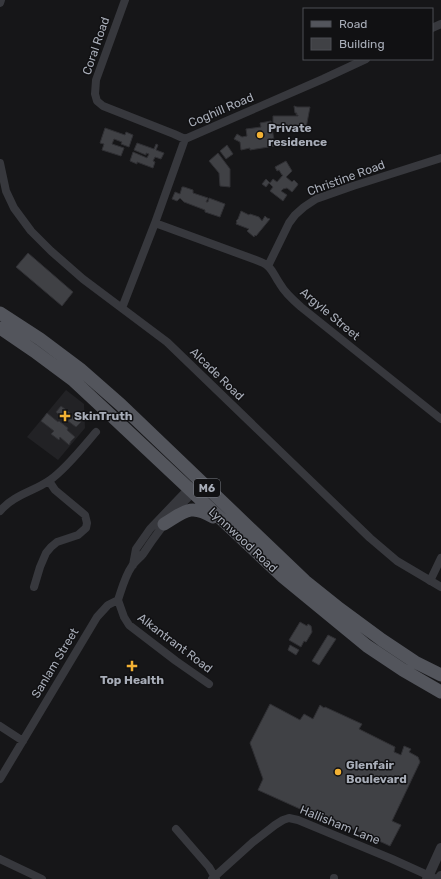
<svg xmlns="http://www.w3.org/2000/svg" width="441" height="879" font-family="Rubik,sans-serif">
<rect width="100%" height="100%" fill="#161618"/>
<!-- built -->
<path fill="#222225" d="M66,390l18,14 1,24 -27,32 -31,-23z"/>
<!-- building -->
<path fill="#404145" stroke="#303034" d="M294,106l3,1h13l-4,21 -13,-1v2h-10v-4h-10v-9h25v-1h-2l1,-2h-2z
M271,121l1,7 -2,1 2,-1 3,18 -25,4v-2l-9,2 -1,-8 -6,-3 3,-5 5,3 5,-1 -1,-7 15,-2 -1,-4z
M105,128l20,7 1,-3 7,3 -4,12 -8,-3 1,-2 -8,-3 -2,5 12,4 -3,8 -19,-6 2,-6 -4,-1z
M137,143l17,6 2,-5 2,1 -2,5 8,3 -3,6 -6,-2 -2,4 2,1 -2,6 -16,-6v2l-7,-3 3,-9 14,6 2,-4 -3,-1v2l-12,-5z
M227,145l6,9 -7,5 -6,-8z
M218,153l12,16v18l-10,-1 -1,-13 -10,-12z
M286,161l6,10 -6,6 6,5 2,-2 4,4 -1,2 -5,6 -5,-4 -4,1 -2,2 6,4 -4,6 -13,-10 3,-4 -4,-4 -3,4 -4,-3 4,-5 4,4 3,-4 4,3 6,-7h-1l-3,-5 -2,1 -2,-4z
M182,187h2l9,3v3l15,5 -2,4h2l1,-4 16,6 -5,13 -15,-5v-2l-21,-8 -4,-4 -3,3 -5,-2 3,-7 5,2z
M241,211l8,4 1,-1 9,3 3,4 3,-5 2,2 3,1 -14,17 -1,-1 -1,2 -7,-6 2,-2 -13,-5 1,-2 -1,-1 2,-2z
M28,253l45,39 -11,14 -46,-39z
M61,406l9,7 -6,6 -8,-7z
M47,413l11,9 1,-1 9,7 -1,2 8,7 -4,4 -2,4 -9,-8 -1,3 -8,-6 3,-3 -13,-10z
M72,416l9,6 -5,5 -8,-6z
M300,622l7,4 1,-2 3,2 1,6 -6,10 -2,-1 -3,6 -12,-7z
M328,635l8,4 -17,26 -7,-4z
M290,645l9,5 -3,5 -8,-5z
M270,704l30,16 4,-6 9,5 7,-14 4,3 1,-1 37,17 -3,5 36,18 -1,5 7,3 3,-9 7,3 -2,3 9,5 2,5 -28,59 9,4 -11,21 -59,-27 -2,3 -71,-32 5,-11 -13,-36z"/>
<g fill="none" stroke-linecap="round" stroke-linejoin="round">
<!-- minor -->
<path stroke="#37383d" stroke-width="8" d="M125,0l-29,80 -1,14 2,7 6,5 71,28 11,5
M0,3l1,-3
M432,28l9,-4
M0,163l6,28 8,17 17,23 20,20 32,28 84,63 203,196 27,23 44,26
M155,223l101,37c17,6 15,11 24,24 5,9 13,16 21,23l140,112
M268,266l21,-43 6,-8 9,-8 12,-8 37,-13 88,-28
M122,308l33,-85 30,-84 138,-60 43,-20
M0,511c15,-17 33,-19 50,-31 16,-11 33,-33 46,-48
M133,565l3,-16 14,-20 41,-43
M430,581l11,-23
M34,587l6,-20 6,-14 5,-6 6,-5 21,-7 8,-7 1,-5 -2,-8 -30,-25 -6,-9
M118,600l6,17 5,8 47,36 33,23
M0,726l23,15
M0,779l97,-162 11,-12 10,-5c4,-12 7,-24 14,-34 3,-5 8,-8 11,-12 17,-26 36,-50 60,-70
M176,829l33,38 7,12
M0,859l42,20
M212,879l41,-37 22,-17 8,-5 6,-2 9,2 94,39 42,19
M334,879v-1"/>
<!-- tertiary -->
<path stroke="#37383d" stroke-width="10" d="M427,879l14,-31
M439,879l2,-3"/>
<!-- primary -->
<path stroke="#53555c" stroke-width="13" d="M0,313l40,26 40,30 41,36 184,176 35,28 42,31 33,22 26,13
M0,328l34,23 39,29 44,41 166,156 84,69 36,24 38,22
M164,524c20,-12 26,-21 49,-7"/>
</g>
<!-- markers -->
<g fill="#f2b134" stroke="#111113" stroke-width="1.5">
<circle cx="260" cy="135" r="4"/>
<path d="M63 410h4v4h4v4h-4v4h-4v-4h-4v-4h4z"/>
<path d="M130 660h4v4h4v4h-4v4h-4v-4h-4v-4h4z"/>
<circle cx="338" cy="772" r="4"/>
</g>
<g text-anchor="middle" stroke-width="3" stroke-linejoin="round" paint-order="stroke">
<!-- shield labels -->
<rect fill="#111113" stroke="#7b7e86" stroke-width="1" x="194" y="479" width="26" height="18" rx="3"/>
<g font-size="11" font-weight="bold" fill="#a8adb8">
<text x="207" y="492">M6</text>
</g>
<!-- street labels -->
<g font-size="12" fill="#a8adb8" stroke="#111113">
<text transform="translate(96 46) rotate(-71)" y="4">Coral Road</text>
<text transform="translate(221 110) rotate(-23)" y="4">Coghill Road</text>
<text transform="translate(346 178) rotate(-20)" y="4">Christine Road</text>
<text transform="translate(330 314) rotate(40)" y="4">Argyle Street</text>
<text transform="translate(217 374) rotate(44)" y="4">Alcade Road</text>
<text transform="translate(243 540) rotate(43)" y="4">Lynnwood Road</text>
<text transform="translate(175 643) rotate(37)" y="4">Alkantrant Road</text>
<text transform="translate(55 663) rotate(-59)" y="4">Sanlam Street</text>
<text transform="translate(340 825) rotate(22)" y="4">Hallisham Lane</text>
</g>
<!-- poi labels -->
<g font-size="12" font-weight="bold" fill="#a8adb8" stroke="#111113" text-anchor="start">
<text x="268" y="132">Private<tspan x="268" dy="14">residence</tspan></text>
<text x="74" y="420">SkinTruth</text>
<text x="132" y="684" text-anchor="middle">Top Health</text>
<text x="346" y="769">Glenfair<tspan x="346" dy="14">Boulevard</tspan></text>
</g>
</g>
<!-- legend -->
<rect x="303" y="8" width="130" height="52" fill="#111113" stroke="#4d4f55"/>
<rect x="311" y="21" width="20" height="6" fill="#53555c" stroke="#4d4f55"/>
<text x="339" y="28" font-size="12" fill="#a8adb8">Road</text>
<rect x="311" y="38" width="20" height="12" fill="#404145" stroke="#4d4f55"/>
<text x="339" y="48" font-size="12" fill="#a8adb8">Building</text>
</svg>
